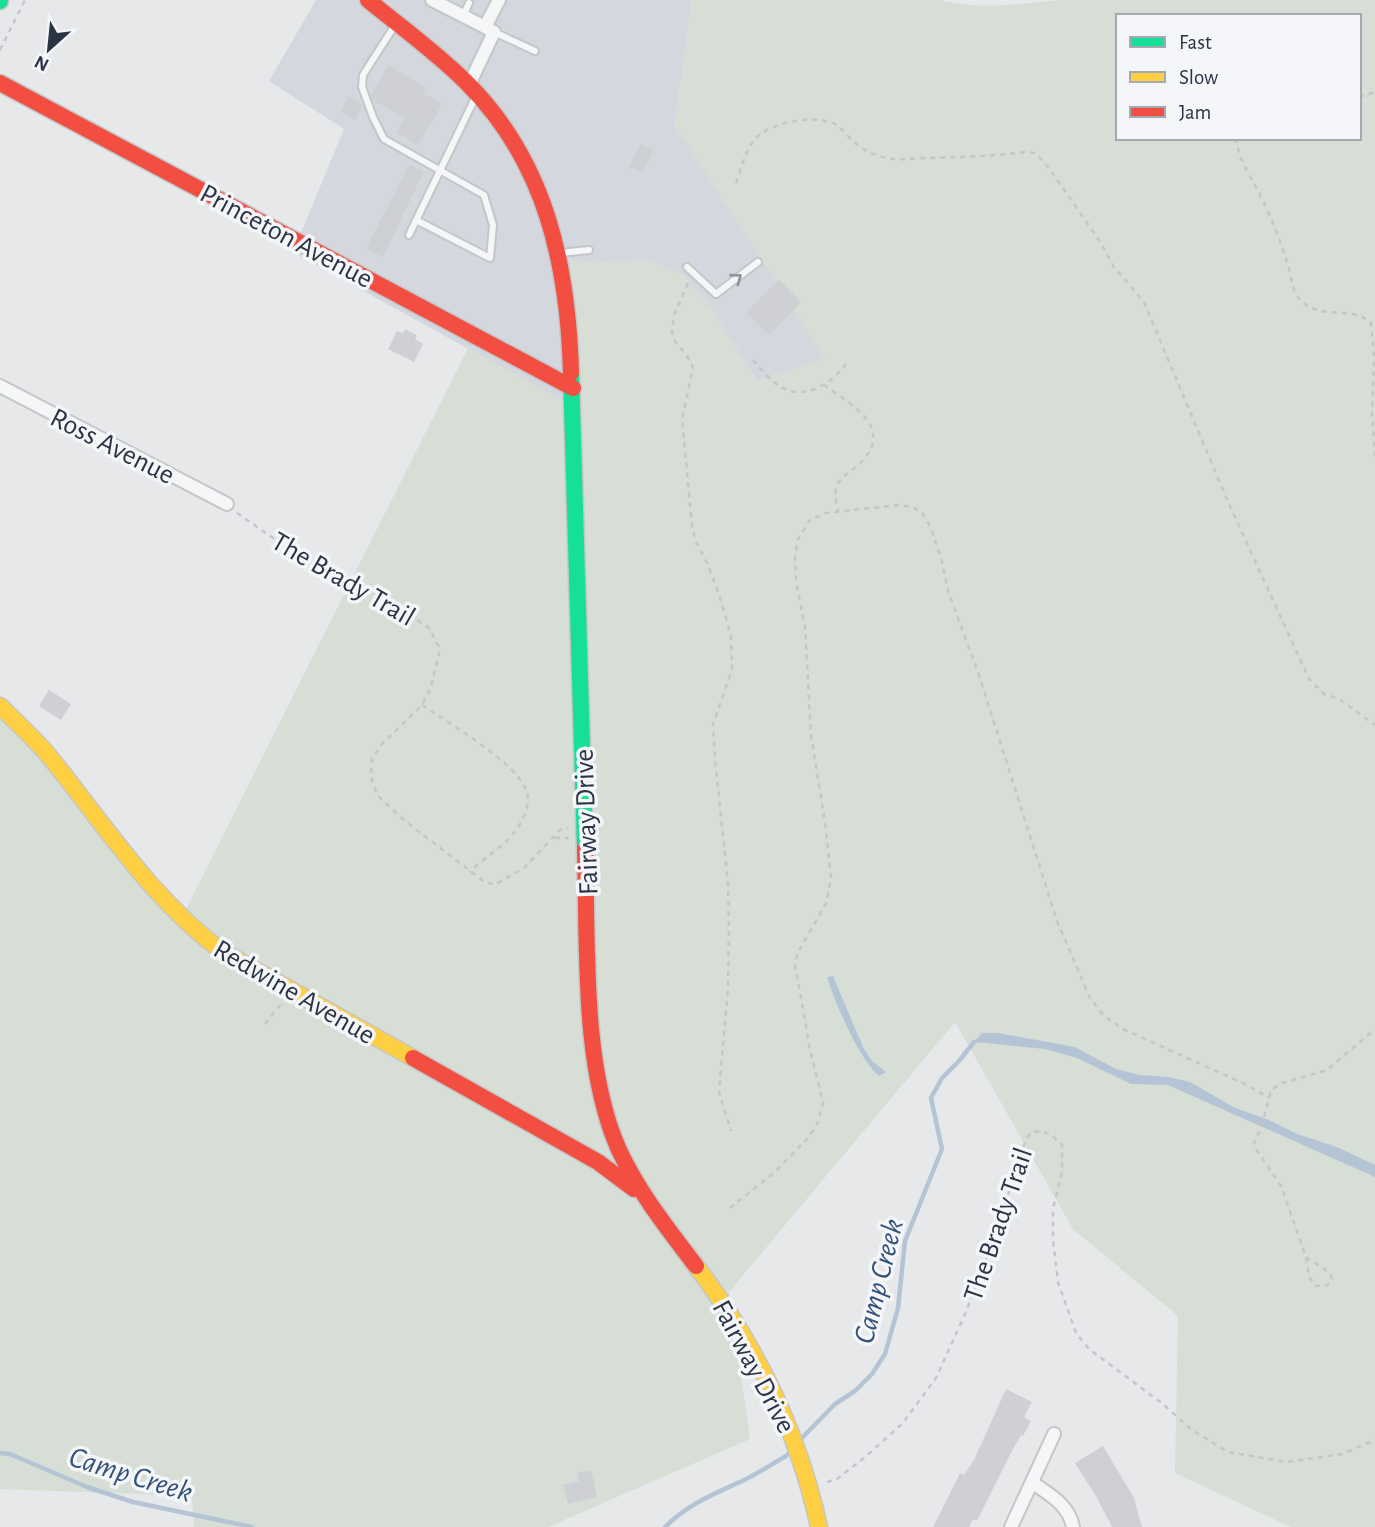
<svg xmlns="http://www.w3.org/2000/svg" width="1375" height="1527" font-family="'Alegreya Sans',sans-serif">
<rect width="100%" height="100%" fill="#e6e8ea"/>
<!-- built -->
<path fill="#d4d7dd" d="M316,0h376l-17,125 151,233 -69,23 -46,-73 -62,-48 -57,3 -30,-5 2,144 -271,-150 51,-123 -75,-48z"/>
<!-- green -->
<path fill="#d6ded6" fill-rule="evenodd" d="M692,0h248c35,10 83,4 119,0h316v1527h-84l-116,-54 3,-157 -105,-87 -118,-207 -226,270 21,147 -202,88h-354l-2,-31 -192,-7v-773l13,10 170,189 285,-567 95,53 -1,-143 30,5 57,-3 34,15 28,33 46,73 68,-23 -150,-233zM1118,16h241v122h-241z"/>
<!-- water -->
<path fill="#b4c4d5" d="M833,976l30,71 9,14 14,11 -7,4c-20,-17 -44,-73 -52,-99z
M982,1033h16l77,14 41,22 23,6 29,2 22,5 45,26 34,12 28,14 40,13 38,18v12l-207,-92 -37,-1 -54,-26 -32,-9 -71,-7z"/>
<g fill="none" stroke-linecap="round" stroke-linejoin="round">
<!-- stream -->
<path stroke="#b4c4d5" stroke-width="4.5" d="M800,1440l35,-36 20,-13 17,-17 13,-20 13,-46 7,-67 37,-92 -11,-51 11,-20 17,-17 15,-19
M0,1453l10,1 77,33 46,15 119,25
M665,1527c23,-23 49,-33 77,-46 15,-7 30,-17 44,-25l6,-6"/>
</g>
<!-- building -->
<path fill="#ced0d3" d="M388,65l37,22 -2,6 19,11 -24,41 -22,-12 8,-15 -31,-18 -2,-5z
M348,97l15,8 -8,15 -15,-8z
M640,144l14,6 -12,23 -13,-6z
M409,165l15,6 -41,86 -17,-8z
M779,280l22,22 -32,33 -23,-22z
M405,329l12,6 -2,4 8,5 -9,18 -26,-13 9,-18 6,2z
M49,690l22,14 -10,16 -22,-14z
M1006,1389l26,13 -7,13v3l6,3 -8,15 -2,-1 -9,16 -35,70 -4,-2 -4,8h-36l27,-54 4,2 10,-15z
M1103,1446l31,52 8,29h-30l-15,-29 -22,-35z
M591,1470l6,27 -29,7 -5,-19 16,-4 -2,-8z"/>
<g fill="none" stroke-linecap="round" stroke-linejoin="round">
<!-- lane casing -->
<g stroke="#c4c6c8" stroke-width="10">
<path id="lane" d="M463,16l6,-13
M395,25l-32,50 -1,12 11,30 11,22 100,56 9,30 -3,33 -74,-38
M494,32l41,19
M409,235l66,-137
M560,253l29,-3
M687,267l29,27 42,-32"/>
</g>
<!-- street casing -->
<g stroke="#c4c6c8" stroke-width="16">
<path id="street" d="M432,0l53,27
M469,85l25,-53 -9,-5 14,-27
M0,386l227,118
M1033,1483c17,12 36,22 40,44
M1011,1527l43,-93"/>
</g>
<!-- fast casing -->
<g stroke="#c4c6c8" stroke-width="19">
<path id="fast" d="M0,0v1
M571,373l14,476"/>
</g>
<!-- slow casing -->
<g stroke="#c4c6c8" stroke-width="19">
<path id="slow" d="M0,706c16,16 34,32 49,50 55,68 103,144 174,196l190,106
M696,1266c60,79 102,164 123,261"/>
</g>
<!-- jam casing -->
<g stroke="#c4c6c8" stroke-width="19">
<path id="jam" d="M368,0c33,27 68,52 99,83 79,79 101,182 104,290
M0,83l573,305
M585,849c3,92 -4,217 34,301 20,43 49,79 77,116
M413,1058l185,104 36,27"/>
</g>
<!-- path -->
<path stroke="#c5c6ca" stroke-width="2.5" stroke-dasharray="5 5" stroke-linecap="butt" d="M0,50l25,-50
M1359,97l16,-5
M1236,138c2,23 16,39 25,59 12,24 22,50 29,75 3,15 4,27 20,35 19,10 44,0 61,16l3,34 -2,56 3,45
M736,183c5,-14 9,-32 19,-44 14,-17 61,-25 80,-15 8,5 13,13 19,18 11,10 25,15 39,17 12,1 26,-1 38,-1 32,-1 63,-2 96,-6l8,1 14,15 50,72 15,27 30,35 81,193 84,184 15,15 15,5 36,26
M688,283l-14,32 -2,17 3,9 15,19 3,8 -11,51 10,107 4,16 11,21 12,31 12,42 1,34 -19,54 2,36 13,123 1,44 -1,60 -9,105 12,39
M753,360c10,11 20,25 34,30 22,8 47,-9 59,-26
M824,385c29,21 74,44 33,81 -8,7 -19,12 -21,23 -2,7 1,15 2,22
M237,513l39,27 112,61 41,27 11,21 -9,38 -9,18 -40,39 -10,14 -1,19 6,18 28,26 81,62 10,1 28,-16 37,-39 7,-1
M422,705c25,17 100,61 105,88 3,11 -2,22 -7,31 -12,21 -34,31 -50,48
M555,838h14
M265,1024l16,-20
M730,1208l45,-36 34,-35 9,-15 5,-19 -13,-54 -15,-85 3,-12 28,-48 5,-26 -6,-56 -14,-87 -6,-108 -9,-45 -1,-26 3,-17 12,-19 16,-7 73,-8 14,2 10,7 8,14 11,34 6,29 31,84 78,246 33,77 13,17 20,14 122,55 24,14
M1306,1257c9,7 21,11 26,21l-4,7 -12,1 -7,-9 -3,-20 -25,-71 -25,-37 -2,-6 7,-15 10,-37 8,-7 48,-14 48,-41
M827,1482l10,-3 27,-21 38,-34 34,-46 30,-66 29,-76 30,-94 6,-10c15,-2 21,2 31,13v27l-9,37v31l5,42 18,51 13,16 74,55 29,26 36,22 58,10 56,-8 33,-14"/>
<!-- lane -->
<use href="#lane" stroke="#f5f6f7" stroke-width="6"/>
<!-- street -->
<use href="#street" stroke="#f5f6f7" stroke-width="12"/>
<!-- fast -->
<use href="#fast" stroke="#16e098" stroke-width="16"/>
<!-- slow -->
<use href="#slow" stroke="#ffcf43" stroke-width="16"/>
<!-- jam -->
<use href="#jam" stroke="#f24e42" stroke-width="16"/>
</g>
<!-- one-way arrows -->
<defs><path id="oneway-chevron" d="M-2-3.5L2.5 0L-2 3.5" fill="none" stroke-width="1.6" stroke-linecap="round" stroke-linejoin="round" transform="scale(1.75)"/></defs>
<use stroke="#90959e" href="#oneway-chevron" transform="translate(737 278) rotate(-37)"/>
<g text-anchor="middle" stroke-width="7" stroke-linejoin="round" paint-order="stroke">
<!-- street labels -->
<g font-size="28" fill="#2b3445" stroke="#f4f6f9">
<text transform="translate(287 235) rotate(28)" y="10">Princeton Avenue</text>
<text transform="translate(113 445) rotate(27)" y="10">Ross Avenue</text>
<text transform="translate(344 578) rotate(30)" y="10">The Brady Trail</text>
<text transform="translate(585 822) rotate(-92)" y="10">Fairway Drive</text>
<text transform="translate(295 991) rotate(30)" y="10">Redwine Avenue</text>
<text transform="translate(997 1224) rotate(-71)" y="10">The Brady Trail</text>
<text transform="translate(755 1366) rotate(62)" y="10">Fairway Drive</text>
</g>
<!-- water labels -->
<g font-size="30" font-style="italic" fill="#34527a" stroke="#f4f6f9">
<text transform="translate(878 1281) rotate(-76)" y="10">Camp Creek</text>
<text transform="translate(131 1474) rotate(17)" y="10">Camp Creek</text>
</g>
</g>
<!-- legend -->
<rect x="1116" y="14" width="245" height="126" fill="#f4f6f9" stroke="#a4a8b1" stroke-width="2"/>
<rect x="1130" y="37" width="35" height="10" fill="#16e098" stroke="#a4a8b1" stroke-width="2"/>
<text x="1179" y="49" font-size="21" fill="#2b3445">Fast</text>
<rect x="1130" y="72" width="35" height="10" fill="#ffcf43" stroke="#a4a8b1" stroke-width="2"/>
<text x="1179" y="84" font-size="21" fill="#2b3445">Slow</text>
<rect x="1130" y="107" width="35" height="10" fill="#f24e42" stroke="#a4a8b1" stroke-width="2"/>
<text x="1179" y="119" font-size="21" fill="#2b3445">Jam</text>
<!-- north arrow -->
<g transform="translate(49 49) rotate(207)" stroke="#f4f6f9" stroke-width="5" paint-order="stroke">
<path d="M0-5L12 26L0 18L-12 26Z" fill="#2b3445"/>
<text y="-10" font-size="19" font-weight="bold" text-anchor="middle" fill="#2b3445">N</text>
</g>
</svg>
